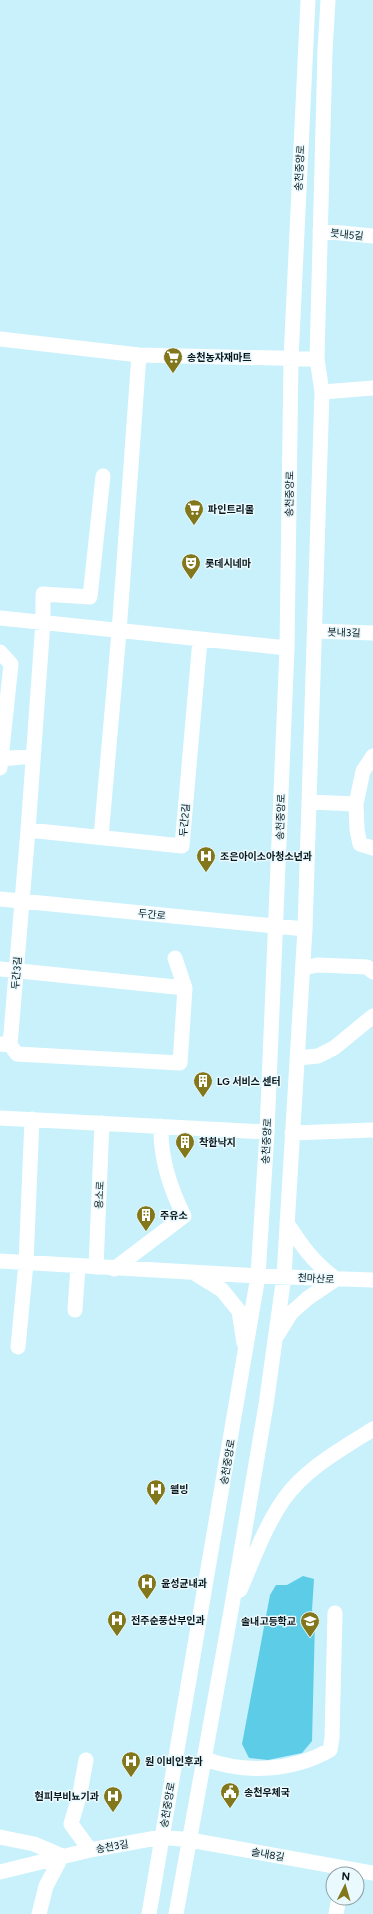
<svg xmlns="http://www.w3.org/2000/svg" width="373" height="1914" font-family="Figtree,'Noto Sans KR',sans-serif">
<rect width="100%" height="100%" fill="#c8f1fc"/>
<!-- green -->
<path fill="#5ccce7" d="M303,1576l11,3 -2,31 3,11 -3,120 -10,12 -34,7 -19,-2 -7,-14 28,-149 6,-10h11z"/>
<g fill="none" stroke-linecap="round" stroke-linejoin="round">
<!-- minor -->
<path stroke="#fff" stroke-width="15" d="M320,231l53,5
M0,339l139,16 178,4
M322,392l51,-4
M0,618l287,30
M315,631l58,2
M0,652l11,12 -10,95h-1
M0,768l1,-9 32,-3
M310,802l46,2 7,-33 10,-15
M356,804l1,26 3,14 13,4
M28,830l154,16 18,-206
M101,837l18,-205 20,-277
M0,899l305,30
M303,968l15,-3 49,2 6,5
M0,969l185,19
M0,1044l10,1 7,9 163,9 5,-75 -10,-30
M10,1045l18,-215 15,-208v-28l47,3 13,-121
M298,1058l20,-2 16,-8 39,-32
M0,1118l267,14
M292,1133l81,-3
M287,1223c15,23 26,39 49,56
M0,1261l258,15 115,4
M96,1267l6,-144
M114,1269l70,-53c-14,-28 -24,-59 -23,-90
M196,1274l26,16 17,21 5,32
M75,1310l3,-44
M278,1334l13,-21 17,-15 28,-19
M18,1347l8,-84 6,-144
M240,1590c13,-30 25,-64 44,-91 22,-31 58,-50 89,-70
M205,1759c40,15 88,12 125,-9l2,-12 3,-125
M86,1760l-6,33 -9,31 19,26
M0,1837l34,7 28,12 -16,30 -7,28
M0,1872l90,-22 72,-13 28,3 183,33
M149,1914l109,-638 9,-144 20,-484 4,-289 17,-359
M176,1914l55,-303 35,-206 18,-129 21,-347 17,-537 -5,-33 8,-308 3,-51
M336,1914l3,-16"/>
</g>
<!-- icons -->
<defs>
<g id="supermarket-pin" transform="scale(1)"><path d="M0 17L-7.5 6A9.5 9.5 0 1 1 7.5 6Z" fill="#83771b" stroke="#e9f9fd"/><path d="M-6-5.5h2.5l.6 2H6L4.5 2H-2.5L-4.4-4H-6ZM-1.5 3.2a1.3 1.3 0 1 0 .1 0ZM3 3.2a1.3 1.3 0 1 0 .1 0Z" fill="#fff"/></g>
<g id="theatre-pin" transform="scale(1)"><path d="M0 17L-7.5 6A9.5 9.5 0 1 1 7.5 6Z" fill="#83771b" stroke="#e9f9fd"/><path d="M-5-5.5Q0-4 5-5.5V0Q5 5 0 6Q-5 5-5 0ZM-3.3-2.5H-1v1.5H-3.3ZM1-2.5H3.3v1.5H1ZM-2.8 1Q0 5.5 2.8 1Z" fill="#fff"/></g>
<g id="hospital-pin" transform="scale(1)"><path d="M0 17L-7.5 6A9.5 9.5 0 1 1 7.5 6Z" fill="#83771b" stroke="#e9f9fd"/><path d="M-5-5h3v3.5h4V-5h3V5h-3V1.5h-4V5h-3Z" fill="#fff"/></g>
<g id="building-pin" transform="scale(1)"><path d="M0 17L-7.5 6A9.5 9.5 0 1 1 7.5 6Z" fill="#83771b" stroke="#e9f9fd"/><path d="M-4-6H4V6H1V3H-1V6H-4ZM-2.5-4.3h1.7v1.8h-1.7ZM.8-4.3h1.7v1.8H.8ZM-2.5-1h1.7V.8h-1.7ZM.8-1h1.7V.8H.8Z" fill="#fff"/></g>
<g id="school-pin" transform="scale(1)"><path d="M0 17L-7.5 6A9.5 9.5 0 1 1 7.5 6Z" fill="#83771b" stroke="#e9f9fd"/><path d="M0-5L7-2L0 1L-7-2ZM-4 1L0 2.5L4 1V4Q0 6-4 4Z" fill="#fff"/></g>
<g id="civic-pin" transform="scale(1)"><path d="M0 17L-7.5 6A9.5 9.5 0 1 1 7.5 6Z" fill="#83771b" stroke="#e9f9fd"/><path d="M-.6-6.5H3V-4.5H.6V-3L4-1V1h2V6H-6V1h2V-1L-.6-3ZM-1.2 2.5V6h2.4V2.5Z" fill="#fff"/></g>
</defs>
<g fill-rule="evenodd">
<use href="#supermarket-pin" x="173" y="357"/>
<use href="#supermarket-pin" x="194" y="509"/>
<use href="#theatre-pin" x="191" y="563"/>
<use href="#hospital-pin" x="206" y="856"/>
<use href="#building-pin" x="203" y="1081"/>
<use href="#building-pin" x="185" y="1142"/>
<use href="#building-pin" x="146" y="1215"/>
<use href="#hospital-pin" x="156" y="1489"/>
<use href="#hospital-pin" x="147" y="1583"/>
<use href="#hospital-pin" x="117" y="1620"/>
<use href="#school-pin" x="310" y="1621"/>
<use href="#hospital-pin" x="131" y="1761"/>
<use href="#civic-pin" x="230" y="1792"/>
<use href="#hospital-pin" x="113" y="1796"/>
</g>
<g text-anchor="middle" stroke-width="3" stroke-linejoin="round" paint-order="stroke">
<!-- street labels -->
<g font-size="10" fill="#08171b" stroke="#e9f9fd">
<text transform="translate(299 168) rotate(-87)" y="4">송천중앙로</text>
<text transform="translate(347 234) rotate(6)" y="4">붓내5길</text>
<text transform="translate(289 494) rotate(-89)" y="4">송천중앙로</text>
<text transform="translate(344 632) rotate(2)" y="4">붓내3길</text>
<text transform="translate(280 817) rotate(-88)" y="4">송천중앙로</text>
<text transform="translate(184 820) rotate(-85)" y="4">두간2길</text>
<text transform="translate(152 914) rotate(6)" y="4">두간로</text>
<text transform="translate(16 973) rotate(-85)" y="4">두간3길</text>
<text transform="translate(266 1141) rotate(-87)" y="4">송천중앙로</text>
<text transform="translate(99 1195) rotate(-87)" y="4">용소로</text>
<text transform="translate(316 1278) rotate(3)" y="4">천마산로</text>
<text transform="translate(227 1462) rotate(-80)" y="4">송천중앙로</text>
<text transform="translate(167 1805) rotate(-80)" y="4">송천중앙로</text>
<text transform="translate(112 1846) rotate(-10)" y="4">송천3길</text>
<text transform="translate(268 1854) rotate(10)" y="4">솔내8길</text>
</g>
<!-- poi labels -->
<g font-size="10" font-weight="bold" fill="#08171b" stroke="#e9f9fd" text-anchor="start">
<text x="187" y="361">송천농자재마트</text>
<text x="208" y="513">파인트리몰</text>
<text x="205" y="567">롯데시네마</text>
<text x="220" y="860">조은아이소아청소년과</text>
<text x="217" y="1085">LG 서비스 센터</text>
<text x="199" y="1146">착한낙지</text>
<text x="160" y="1219">주유소</text>
<text x="170" y="1493">웰빙</text>
<text x="161" y="1587">윤성균내과</text>
<text x="131" y="1624">전주순풍산부인과</text>
<text x="296" y="1625" text-anchor="end">솔내고등학교</text>
<text x="145" y="1765">원 이비인후과</text>
<text x="244" y="1796">송천우체국</text>
<text x="99" y="1800" text-anchor="end">현피부비뇨기과</text>
</g>
</g>
<!-- north arrow -->
<g transform="translate(345 1886) rotate(5)"><circle r="19" fill="#e9f9fd" stroke="#8f9fa3"/>
<path d="M0-3L7 15L0 10L-7 15Z" fill="#83771b"/>
<text y="-6" font-size="11" font-weight="bold" text-anchor="middle" fill="#08171b">N</text>
</g>
</svg>
